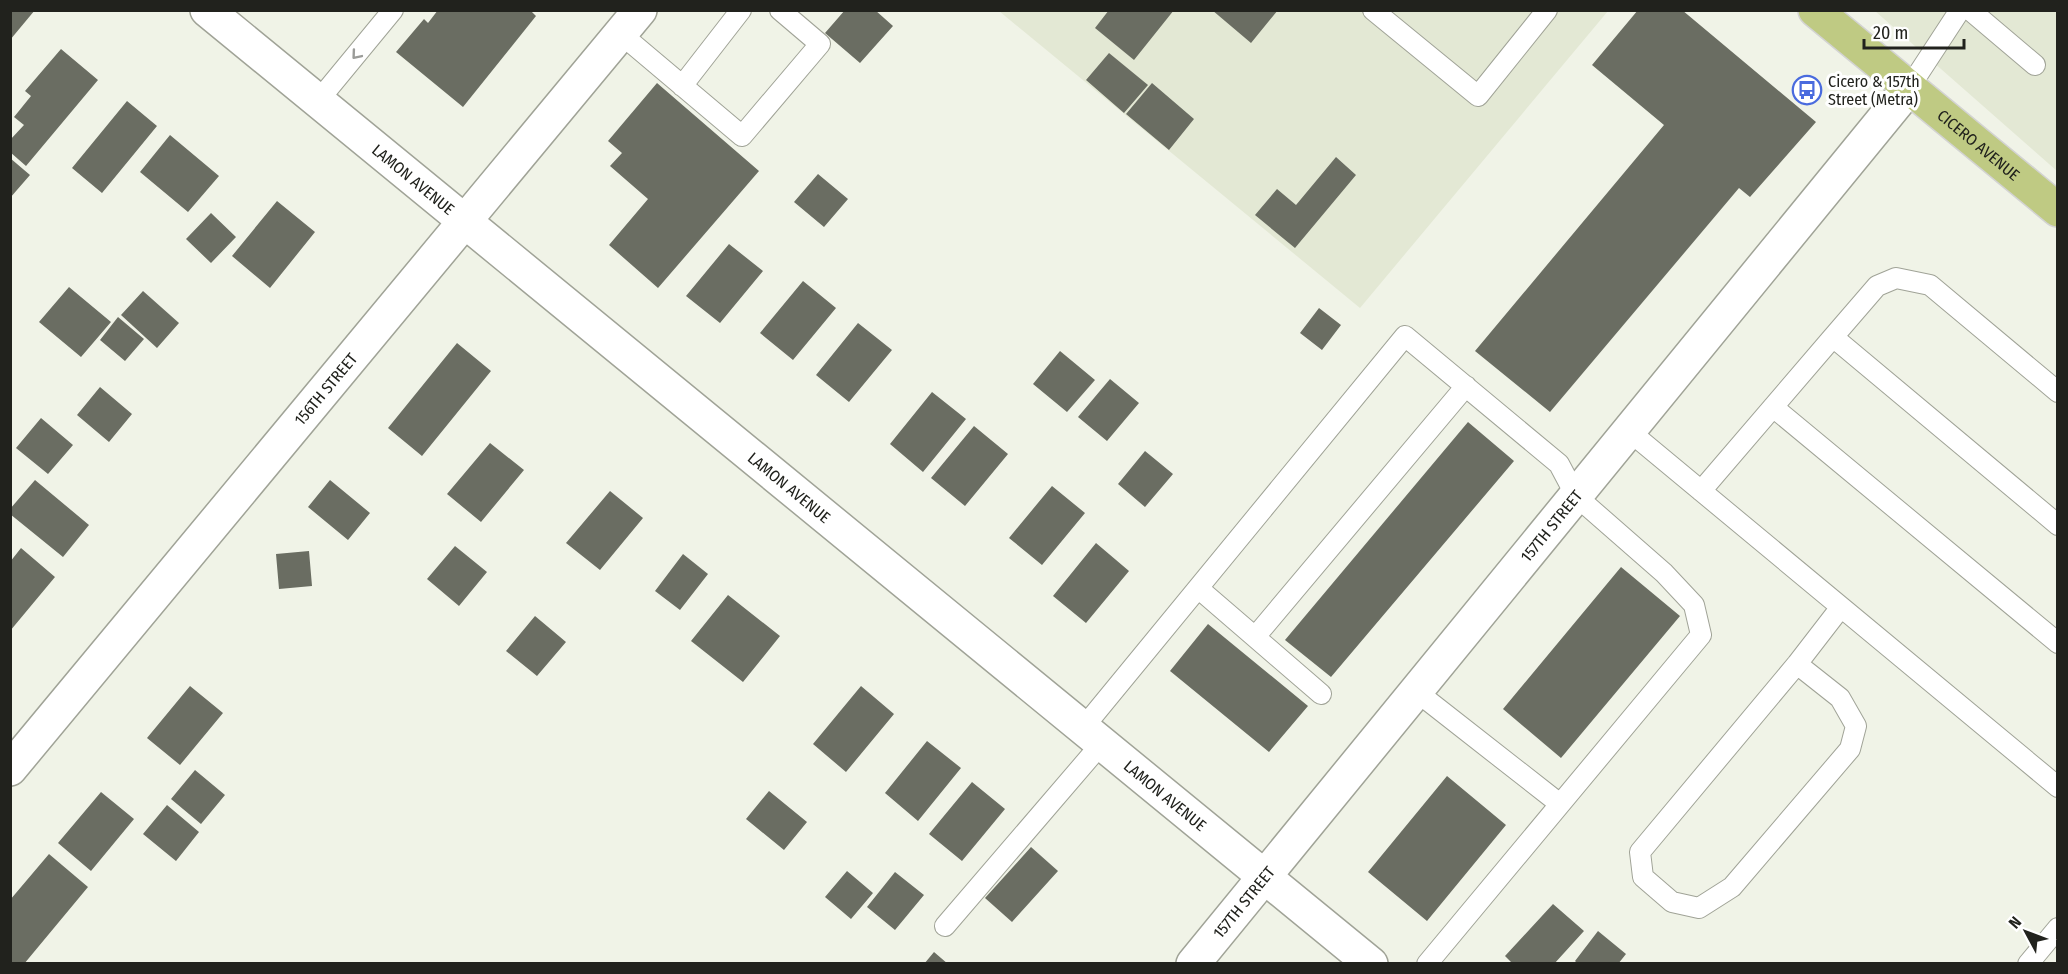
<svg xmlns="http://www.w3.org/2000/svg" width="2068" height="974" font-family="'Fira Sans Condensed',sans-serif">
<rect width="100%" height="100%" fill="#f0f3e7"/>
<!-- built -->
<path fill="#e3e8d4" d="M999,11h609l-248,297z
M1875,11h182v160z"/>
<!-- building -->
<path fill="#6a6d62" d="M10,10h25l-25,30z
M438,10h92l6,6 -73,91 -67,-55 28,-33 4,4z
M845,10h30l18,16 -33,37 -35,-30z
M1109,10h65l-40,50 -39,-32z
M1212,10h66l-27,33z
M1638,10h44l134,112 -66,75 -11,-9 -189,224 -75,-61 189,-226 -72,-60z
M61,49l37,31 -72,86 -16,-14v-12l14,-15 -10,-8 17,-21 -6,-5z
M1109,53l39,32 -24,28 -38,-33z
M657,83l102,88 -101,117 -49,-43 39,-46 -38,-33 12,-13 -14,-12z
M1152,83l42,36 -25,31 -43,-36z
M127,101l30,25 -55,67 -30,-25z
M170,135l49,41 -31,36 -48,-40z
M1336,157l20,18 -61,73 -40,-33 22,-26 19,16z
M10,158l20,17 -20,23z
M818,174l30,25 -24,28 -30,-25z
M277,201l38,31 -45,56 -38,-32z
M211,213l25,24 -25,26 -25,-24z
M729,244l34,27 -43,52 -34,-27z
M803,281l33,27 -43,52 -33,-27z
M69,287l42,35 -30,35 -42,-35z
M143,291l36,32 -22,25 -36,-33z
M1319,308l22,17 -19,25 -22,-17z
M118,317l26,22 -19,22 -25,-21z
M858,323l34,27 -43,52 -33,-27z
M457,343l34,28 -69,85 -34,-28z
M1060,351l35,29 -28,32 -34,-28z
M1110,379l29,24 -32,38 -29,-24z
M100,387l32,27 -23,28 -32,-27z
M932,392l34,27 -43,53 -33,-28z
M41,418l32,27 -25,29 -32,-26z
M1468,422l46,39 -183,216 -46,-37z
M974,426l34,28 -43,52 -34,-28z
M490,443l34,27 -43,52 -34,-28z
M1145,451l28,23 -28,33 -27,-23z
M35,480l54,45 -26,32 -53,-43v-5z
M330,480l40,33 -22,27 -40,-33z
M1052,486l33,27 -43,52 -33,-27z
M610,491l33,27 -43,52 -34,-27z
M1096,543l33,28 -43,52 -33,-27z
M455,546l32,26 -28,34 -32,-27z
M21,548l34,29 -45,54v-69z
M309,551l3,35 -33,3 -3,-35z
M683,554l25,20 -28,36 -25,-19z
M1621,567l59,49 -119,142 -58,-49z
M728,595l52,41 -37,46 -52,-41z
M535,616l31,26 -29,34 -31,-25z
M1208,624l100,82 -39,46 -99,-81z
M190,686l33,27 -43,52 -33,-27z
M861,686l33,28 -48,58 -33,-28z
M927,741l34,27 -43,53 -33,-28z
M195,770l30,25 -24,29 -30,-25z
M1447,776l59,49 -79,96 -59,-49z
M972,782l33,27 -43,52 -33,-27z
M769,791l38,31 -23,28 -38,-31z
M101,792l33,27 -43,52 -33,-28z
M167,805l32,27 -23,29 -33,-27z
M1031,847l27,24 -46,51 -27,-24z
M49,854l39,33 -64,77h-11l-3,-3v-61z
M847,871l26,22 -22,26 -26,-22z
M895,872l29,23 -29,35 -28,-23z
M1553,904l31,27 -30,33h-41l-8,-8z
M1598,931l28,23 -8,10h-40l-3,-3z
M934,952l14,12h-24z"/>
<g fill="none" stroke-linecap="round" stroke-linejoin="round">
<!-- lane casing -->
<g stroke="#a0a397" stroke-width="22">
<path id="lane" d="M1373,10l105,86 69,-86
M1970,10l65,55
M621,34l121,102 78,-92 -40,-34
M682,86l59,-76
M1909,88l51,-78
M318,101l75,-91
M1833,337l44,-51 19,-8 34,7 128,107
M1773,407l285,236
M1629,431l429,356
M1701,491l132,-154 225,188
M1198,588l123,106
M1255,637l211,-251
M1797,664l43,34 16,28 -6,23 -118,138 -33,21 -27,-6 -29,-25 -3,-25 157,-188 44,-57
M1417,692l143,112
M1083,728l322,-392 154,128 17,32 88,77 30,32 7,30 -274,329
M945,926l157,-183
M2028,964l30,-36"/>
</g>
<!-- street casing -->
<g stroke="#a0a397" stroke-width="36">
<g id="street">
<path id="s1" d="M207,10l1164,954"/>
<path id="s2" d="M10,769l630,-759"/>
<path id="s3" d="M1193,964l716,-876"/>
</g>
</g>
<!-- primary casing -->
<g stroke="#d3d3d2" stroke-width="36">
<g id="primary">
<path id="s4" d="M1815,10l243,200"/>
</g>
</g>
<!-- lane -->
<use href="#lane" stroke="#fff" stroke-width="20"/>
<!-- street -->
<use href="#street" stroke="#fff" stroke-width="33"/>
<!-- primary -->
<use href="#primary" stroke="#bfca83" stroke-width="33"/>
</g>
<!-- one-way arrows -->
<defs><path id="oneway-chevron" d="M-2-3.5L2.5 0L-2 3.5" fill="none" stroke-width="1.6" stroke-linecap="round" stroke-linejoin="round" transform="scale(1.5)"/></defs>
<use stroke="#9b9c99" href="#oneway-chevron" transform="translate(356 55) rotate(130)"/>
<!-- icons -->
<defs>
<g id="bus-ring" transform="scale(1.5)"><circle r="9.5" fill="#fff" stroke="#4a6bde" stroke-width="1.5"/><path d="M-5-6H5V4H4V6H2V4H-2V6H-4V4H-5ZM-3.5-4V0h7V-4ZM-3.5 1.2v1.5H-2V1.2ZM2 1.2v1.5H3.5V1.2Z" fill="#4a6bde"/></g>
</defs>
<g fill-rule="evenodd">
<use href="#bus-ring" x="1807" y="90"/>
</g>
<g text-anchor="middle" stroke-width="6" stroke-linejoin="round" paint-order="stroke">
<!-- poi labels -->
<g font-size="16" fill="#21221d" stroke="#fff" text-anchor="start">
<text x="1828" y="87">Cicero &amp; 157th<tspan x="1828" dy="18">Street (Metra)</tspan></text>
</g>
<!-- street labels -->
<g font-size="16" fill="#21221d" stroke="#fff">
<text dy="6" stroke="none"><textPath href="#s4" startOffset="212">CICERO AVENUE</textPath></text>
<text dy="6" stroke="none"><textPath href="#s1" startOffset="267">LAMON AVENUE</textPath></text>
<text dy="6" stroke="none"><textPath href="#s2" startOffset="494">156TH STREET</textPath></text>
<text dy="6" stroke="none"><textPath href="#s1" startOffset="753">LAMON AVENUE</textPath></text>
<text dy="6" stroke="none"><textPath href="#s3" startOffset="566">157TH STREET</textPath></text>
<text dy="6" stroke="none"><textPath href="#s1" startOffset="1239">LAMON AVENUE</textPath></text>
<text dy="6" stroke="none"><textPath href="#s3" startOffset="80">157TH STREET</textPath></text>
</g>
</g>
<!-- border -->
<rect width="2068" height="974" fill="none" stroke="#21221d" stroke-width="24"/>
<!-- north arrow -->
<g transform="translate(2026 932) rotate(311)" stroke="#ffffff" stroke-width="4.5" paint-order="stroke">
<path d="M0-4.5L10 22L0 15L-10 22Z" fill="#21221d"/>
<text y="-9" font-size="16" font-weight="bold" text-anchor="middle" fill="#21221d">N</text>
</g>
<!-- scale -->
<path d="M1864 39v9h100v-9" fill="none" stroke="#21221d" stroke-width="3"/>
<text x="1873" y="39" font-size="18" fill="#21221d" stroke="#ffffff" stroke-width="4.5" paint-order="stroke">20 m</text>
</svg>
